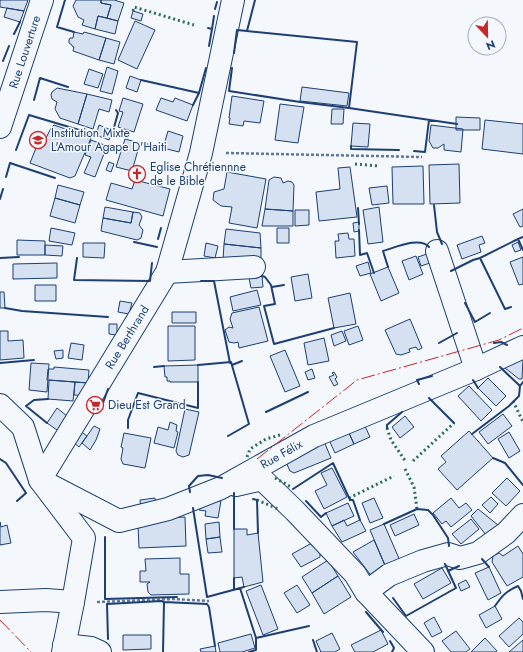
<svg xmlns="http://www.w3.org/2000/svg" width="523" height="652" font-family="Jost,sans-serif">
<rect width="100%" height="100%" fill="#f4f7fb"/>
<!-- building -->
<path fill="#d5e0f0" stroke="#1d3f73" d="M0,0h28l-4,11 -24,-4z
M76,0h25v3l10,2 -4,13 -9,-2 -3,13 -13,-4 2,-5 -6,-3 -5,-11z
M101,0h13l10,3 -6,18 -11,-3 4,-13 -10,-2z
M7,8l17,3 -4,11 -16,-5z
M133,11l10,3 -2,7 -10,-3z
M98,16l20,5 -3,13 -20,-5z
M135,21l20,9 -18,39 -19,-9z
M74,32l9,2 1,-2 22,6 -7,22 -26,-9 1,-4 -2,-1v-1l-3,-2v-3l1,-2h3z
M106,38l14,4 -6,22 -15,-4z
M107,67l11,4 -6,23 -12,-3z
M89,69l14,5 -5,14 -14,-4z
M130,76l11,4 -4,12 -11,-4z
M302,87l47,6 -2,13 -47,-5z
M57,88l30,6 -9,30 -18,-6 -5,-9 2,-7 -5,-3 -1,-4 1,-3z
M87,94l25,6 -3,12 -10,-3 -6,20 -15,-5z
M232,96l32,5 -4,22 -16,-2 -1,5 -14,-2 1,-6h-1z
M123,98l20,6 -9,28 -16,-5 5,-15 -4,-1z
M161,98l12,4 2,-4 18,7 -6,16 -31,-11z
M280,104l24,3 -6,36 -23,-3z
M332,109h12l-1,15h-12z
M456,117l24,1v12h-24z
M485,120l38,4v30l-41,-5z
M353,123l17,1 -2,23 -17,-1z
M54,125l37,13 -16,38 -5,2 -40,-15 6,-15 -1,-3 3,-8 8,1 5,-10z
M99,125l14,6 -4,9 -13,-5z
M431,125l32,4 -2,23 -17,-2v-6l-6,4h-5l-4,-7z
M168,131l15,5 -4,16 -16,-4z
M125,139l15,4 -8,28 -16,-4z
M91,140l16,6 -12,31 -11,-4 7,-16 -6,-2z
M109,162l5,2 -3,8 -5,-2z
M459,164l1,39 -30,1 -1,-39z
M423,166l1,38h-31l-1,-37z
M350,167l7,50 -38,4 -3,-29 24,-3 -2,-21z
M227,172l39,7 -9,49 -28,-5 3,-16 -11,-1 -8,-6 1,-8 10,-3z
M274,177l7,1 2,5 5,-2 4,1 2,3 -1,26 -28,-2 4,-29z
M135,180l35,9 -7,27 -57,-16 5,-17 21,6z
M58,185l26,7 -4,13 -25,-7z
M387,186l2,17 -17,2 -3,-17z
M55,198l25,7 -5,18 -25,-7z
M105,207l28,5 -2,11 -28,-5z
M379,207l4,35 -15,2 -5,-34z
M265,209l28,2v15h-31z
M523,209v17l-3,1 -7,-13z
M295,210h14v15l-14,1z
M133,212l7,1 2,4 -3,8 4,5 -2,8 -4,2 -36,-9 2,-13 28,5z
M359,222v9l-5,1 -1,-9z
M51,228l24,5 -3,12 -23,-4z
M277,228h12v15h-12z
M226,229l34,4 1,15 -37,-4z
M348,233l1,6h5l1,17 -19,2 -1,-17h4l-1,-7z
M482,236l3,7 -6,2 2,7 -19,7 -5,-14z
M17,240l28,1v14h-28z
M518,242l3,8 -6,2 -3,-7z
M83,243h22l-1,15 -21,-1z
M206,243l12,3 -3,12 -11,-2z
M224,244l37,4v12h-38z
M45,245l18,1 -1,10 -17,-1z
M430,253l3,9 -12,4 -3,-9z
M416,256l7,18 -14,6 -7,-19z
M523,257v27l-4,1 -9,-23z
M368,262l3,11 -11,3 -4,-10z
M57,263v15l-44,1v-15z
M388,267l11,26 -18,8 -11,-27z
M308,274l4,24 -17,3 -4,-24z
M262,276l1,11 -12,1 -2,-10z
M35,285h21v16h-21z
M257,290l4,15 -28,6 -3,-14z
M0,292h4l1,16h-5z
M350,293l6,31 -22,4 -6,-30z
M120,301l12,2 -3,11 -11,-2z
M259,307l9,34 -29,7 -1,-6 -4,1 -5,-1 -4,-12 4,-3 4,1 -3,-9 2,-6z
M172,312h24v11h-24z
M410,319l12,29 -4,2 -2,-3 -7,2 1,3 -9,3 -5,-1 -11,-24z
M109,324h8v11l-8,-1z
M168,326h27v34l-27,1z
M358,326l5,14 -14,5 -5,-14z
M0,331h8v10l15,-1 1,18 -24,2z
M342,331l4,10 -12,5 -3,-11z
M324,338l5,23 -21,4 -4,-22z
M71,343l13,2 -2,15 -14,-2z
M63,350v8l-7,1 -2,-8z
M285,350l15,36 -15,6 -15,-36z
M523,358l-1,21h-3l-19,-15z
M31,363l18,1 -2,28 -18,-2z
M198,365v17h-28v-1h-3v-4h-2l-1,-11z
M54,367l35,3 -1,13 -41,-3 1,-11h6z
M312,369l3,9 -7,2 -3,-8z
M334,372l3,5 -2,2 3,5 -4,2 -5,-9 5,-2 -2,-2z
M488,378l18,18 -10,10 -18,-18z
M49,380l26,2 -2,19 -25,-2z
M75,382l15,1 -1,13 -15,-1z
M469,386l23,24 -11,11 -23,-25z
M57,408l20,16 -10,13 -20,-14z
M185,409l14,3 -10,43 -6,2 -5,-2 -2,-4z
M359,413l11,24 -16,7 -11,-24z
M503,414l9,12 -24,18 -9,-12z
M405,416l9,11 -14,11 -8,-11z
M343,420l11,24 -19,9 -6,-13z
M170,422l7,3 -1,6 2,1 -4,16 -20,-5 4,-16 10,3z
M94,426l6,3 -4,11 -6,10 -8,-7z
M75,427l12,9 -8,11 -12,-10z
M469,431l24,27 -36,32 -19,-21 8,-7 -5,-6z
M509,432l11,19 -11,7 -11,-19z
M124,433l27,5 -6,30 -22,-4 -2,-5 2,-11 -2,-1z
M323,439l8,19 -37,15 -4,-2 -6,-13z
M332,468l15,29 -23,12 -9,-18 12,-6 -6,-12z
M507,478l13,13 -14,15 -14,-13z
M202,497l19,4 -3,17 -13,-2 1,-5 -7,-1z
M491,497l7,7 -8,9 -8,-8z
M155,498l1,11 -15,1 -1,-10z
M374,498l9,20 -13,5 -8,-20z
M451,498l8,10 7,-5 6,7 -21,17 -5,-6 -4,3 -9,-11z
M348,503l6,13 -22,10 -6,-13z
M478,509l25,20 -13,11 -19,-24z
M414,514l5,11 -24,11 -5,-11z
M185,517l1,29 -47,2 -1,-23 6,-6z
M471,519l8,10 -18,15 -9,-10z
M344,520l3,6 13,-6 6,11 -24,11 -10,-16z
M0,522l1,5 6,-2 4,18 -11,2z
M219,522l1,15 -14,2 -1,-15z
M384,524l17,39 -14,7 -17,-40z
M234,529h13v6l11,-2 5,49 -19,5 -2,-10 -8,1z
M220,537l2,15 -14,1 -2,-14z
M374,540l13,30 -14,8 -20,-26z
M310,544l7,2 3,6v5l-19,10 -9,-13z
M518,546l5,8v23l-16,9 -15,-24 1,-6 6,-3 4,3z
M180,558v16h9v20l-38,1 -3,-3 -1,-8 3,-2h-10v-11h6l-1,-12z
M328,560l10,16 -26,17 -10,-16z
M489,567l12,26 -13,7 -13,-27z
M442,568l9,15 -28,16 -9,-15z
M338,576l13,21 -27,17 -12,-21z
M466,580l4,7 -9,4 -3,-7z
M261,585l17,44 -15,6 -17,-44z
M297,585l13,20 -13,8 -13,-20z
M495,606l7,13 -16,9 -7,-13z
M434,617l8,15 -10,5 -8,-14z
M519,618l4,4v12l-14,13 -10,-11z
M381,630l7,14 -15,8h-18l-4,-7z
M456,631l14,18 -4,3h-15l-9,-11z
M332,633l8,16 -5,3h-14l-5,-11z
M251,634l4,14 -13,4h-22l-2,-9z
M123,635h28v14l-28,1z
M485,638l12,13 -2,1h-24z
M523,640v12h-14z
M215,646l1,6h-15l-1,-3z"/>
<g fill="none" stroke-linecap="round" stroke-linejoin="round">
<!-- minor casing -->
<g stroke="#1d3f73" stroke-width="24">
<g id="minor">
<path id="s1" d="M0,127l42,-127"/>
<path d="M437,251l39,118"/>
<path d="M167,272l87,-5"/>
<path id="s2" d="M0,405l23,22 17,53 79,41 49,-12 53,-21 93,-52 162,-67 47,-22"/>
<path d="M236,485l26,-6 33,32 60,63 11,18 57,60"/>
<path d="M366,592l23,-17 34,-14 25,-7 12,4 18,-5 28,-20 17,-18"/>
<path d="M0,602l46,-2 27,2"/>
<path d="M64,645l27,3 9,4"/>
<path id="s3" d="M63,652l10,-50 11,-64 -44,-58 127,-208 34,-119 32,-153"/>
</g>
</g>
<!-- path -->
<path stroke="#5e769c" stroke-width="2.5" stroke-dasharray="3 2" stroke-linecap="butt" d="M226,153l196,4
M97,602l77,-3 35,2"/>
<!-- minor -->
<use href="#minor" stroke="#f4f7fb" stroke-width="22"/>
<!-- hedge -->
<path stroke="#2c6c60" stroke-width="3" stroke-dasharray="2 3" stroke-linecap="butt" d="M133,11l1,-4 60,18
M355,164l24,2
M513,401l10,21
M387,428l4,12 15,22
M247,457l3,-8 16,-10 14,-4
M413,461l41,-38
M405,469l9,18 3,22
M275,478l16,9
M349,498l45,-22
M257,500l21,9"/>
<!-- wall -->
<path stroke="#1d3f73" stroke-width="2" d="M65,0l-8,27 17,5
M215,9l2,-7
M208,28l4,1 2,-13
M14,34l6,-12
M209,46l3,-17
M234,53l3,-23 10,1 8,-31
M3,61l6,-15
M232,68l-3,23 71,11 49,6 8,-66 -110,-11
M141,80l58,13 7,-25
M34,100l6,-22 28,9
M193,105l6,-12
M349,108l108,16
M113,131l5,-18 -2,-3
M140,143l23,5
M351,146v3l48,1
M16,150l13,-35 67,20
M414,151l11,1 4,-32
M6,177l4,-14 45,15
M0,199l3,-10
M434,205l3,27 5,12
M358,208l1,16
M359,230l1,25 7,-2 7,20
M523,237l-5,2 5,11
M158,239l3,-11
M134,242l23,5
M0,258l19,-1
M77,258l-3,22 76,1 2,-18
M388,267l-5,-16c11,-3 37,-15 46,-4
M451,271l22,-11 7,-2
M262,276l3,1 6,8 4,19 -11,2 10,38 60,-16
M201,281h13l16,82
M272,287l12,-2
M465,303l10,19 15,-9
M511,307l-6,2 -25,-51 38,-19
M5,308l17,3 86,6
M439,343l18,-10
M494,343l7,-1 6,3
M0,363l34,-3
M198,365l33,-3 18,62 -21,12
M232,365l10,-4
M154,367l10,-1
M500,367l20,19
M473,380l5,8
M419,384l-2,-4 15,-4
M429,398l25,25
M103,403l5,-14
M266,412l42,-20
M47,423l-21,-17 8,-6 14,-1
M128,428v-8l10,-27 60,15v-26
M387,428v-3l15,-13
M472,434l37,-28 10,-10 1,-10 3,-4
M493,458l12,5 18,22
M0,459l6,4 20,30 -9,8
M293,489l40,-26 17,37h3l7,20
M190,492l-1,-6 9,-10 10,-1 14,3
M253,499l4,1 1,33
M306,501l15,16 5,-4
M193,508l14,89 37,-10
M384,524l33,-15 11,1 5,5 15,23 1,8
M234,529v-36
M105,537v62l72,-2
M482,559l7,8
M448,571l11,-5
M240,588l16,50 53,-12
M234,590v-12
M393,598l13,18 50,-28 -11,-24
M495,606c7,-10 11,-15 23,-20l3,5 2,8
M366,612l17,20
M108,639l-1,-35 54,-3 3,1
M313,640l4,12
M390,641l4,7 -2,4
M163,652l1,-50 43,2 2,3 6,39
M249,652l7,-2v-12"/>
<!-- power -->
<path stroke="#c62828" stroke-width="1" stroke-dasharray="14 3 2 3" stroke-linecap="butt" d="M257,459l100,-79 142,-40 24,-12
M0,620l31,32"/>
</g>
<!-- icons -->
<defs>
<g id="school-ring" transform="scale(0.9)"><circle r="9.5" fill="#f4f7fb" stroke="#c62828" stroke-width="1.5"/><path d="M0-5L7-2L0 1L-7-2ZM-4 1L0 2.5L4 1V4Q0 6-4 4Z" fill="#c62828"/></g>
<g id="church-ring" transform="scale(0.9)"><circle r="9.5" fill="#f4f7fb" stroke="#c62828" stroke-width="1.5"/><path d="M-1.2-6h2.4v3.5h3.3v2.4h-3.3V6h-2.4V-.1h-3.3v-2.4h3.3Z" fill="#c62828"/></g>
<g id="supermarket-ring" transform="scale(0.9)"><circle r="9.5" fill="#f4f7fb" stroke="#c62828" stroke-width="1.5"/><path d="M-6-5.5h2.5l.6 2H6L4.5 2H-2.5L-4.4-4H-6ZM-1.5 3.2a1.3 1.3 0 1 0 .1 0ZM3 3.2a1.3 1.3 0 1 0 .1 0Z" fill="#c62828"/></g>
</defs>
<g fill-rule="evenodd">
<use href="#school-ring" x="38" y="140"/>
<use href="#church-ring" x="137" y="174"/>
<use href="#supermarket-ring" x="95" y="405"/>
</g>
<g text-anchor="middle" stroke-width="3" stroke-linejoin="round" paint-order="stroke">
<!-- street labels -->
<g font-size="12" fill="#1d3f73" stroke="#f4f7fb">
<text dy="4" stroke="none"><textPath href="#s1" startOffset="79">Rue Louverture</textPath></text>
<text dy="4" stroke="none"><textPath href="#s3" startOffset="356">Rue Berthrand</textPath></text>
<text dy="4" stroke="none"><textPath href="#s2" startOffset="353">Rue Félix</textPath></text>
</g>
<!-- poi labels -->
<g font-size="12" fill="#1d3f73" stroke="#f4f7fb" text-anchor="start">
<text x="51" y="137">Institution Mixte<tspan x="51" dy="14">L'Amour Agape D'Haiti</tspan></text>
<text x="150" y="171">Eglise Chrétiennne<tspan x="150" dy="14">de le Bible</tspan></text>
<text x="108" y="409">Dieu Est Grand</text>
</g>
</g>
<!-- north arrow -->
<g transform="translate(487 36) rotate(158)"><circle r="19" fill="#f4f7fb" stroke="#9eadc5"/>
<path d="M0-3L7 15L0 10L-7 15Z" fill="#c62828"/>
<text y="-6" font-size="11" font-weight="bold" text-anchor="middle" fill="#1d3f73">N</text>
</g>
</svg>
